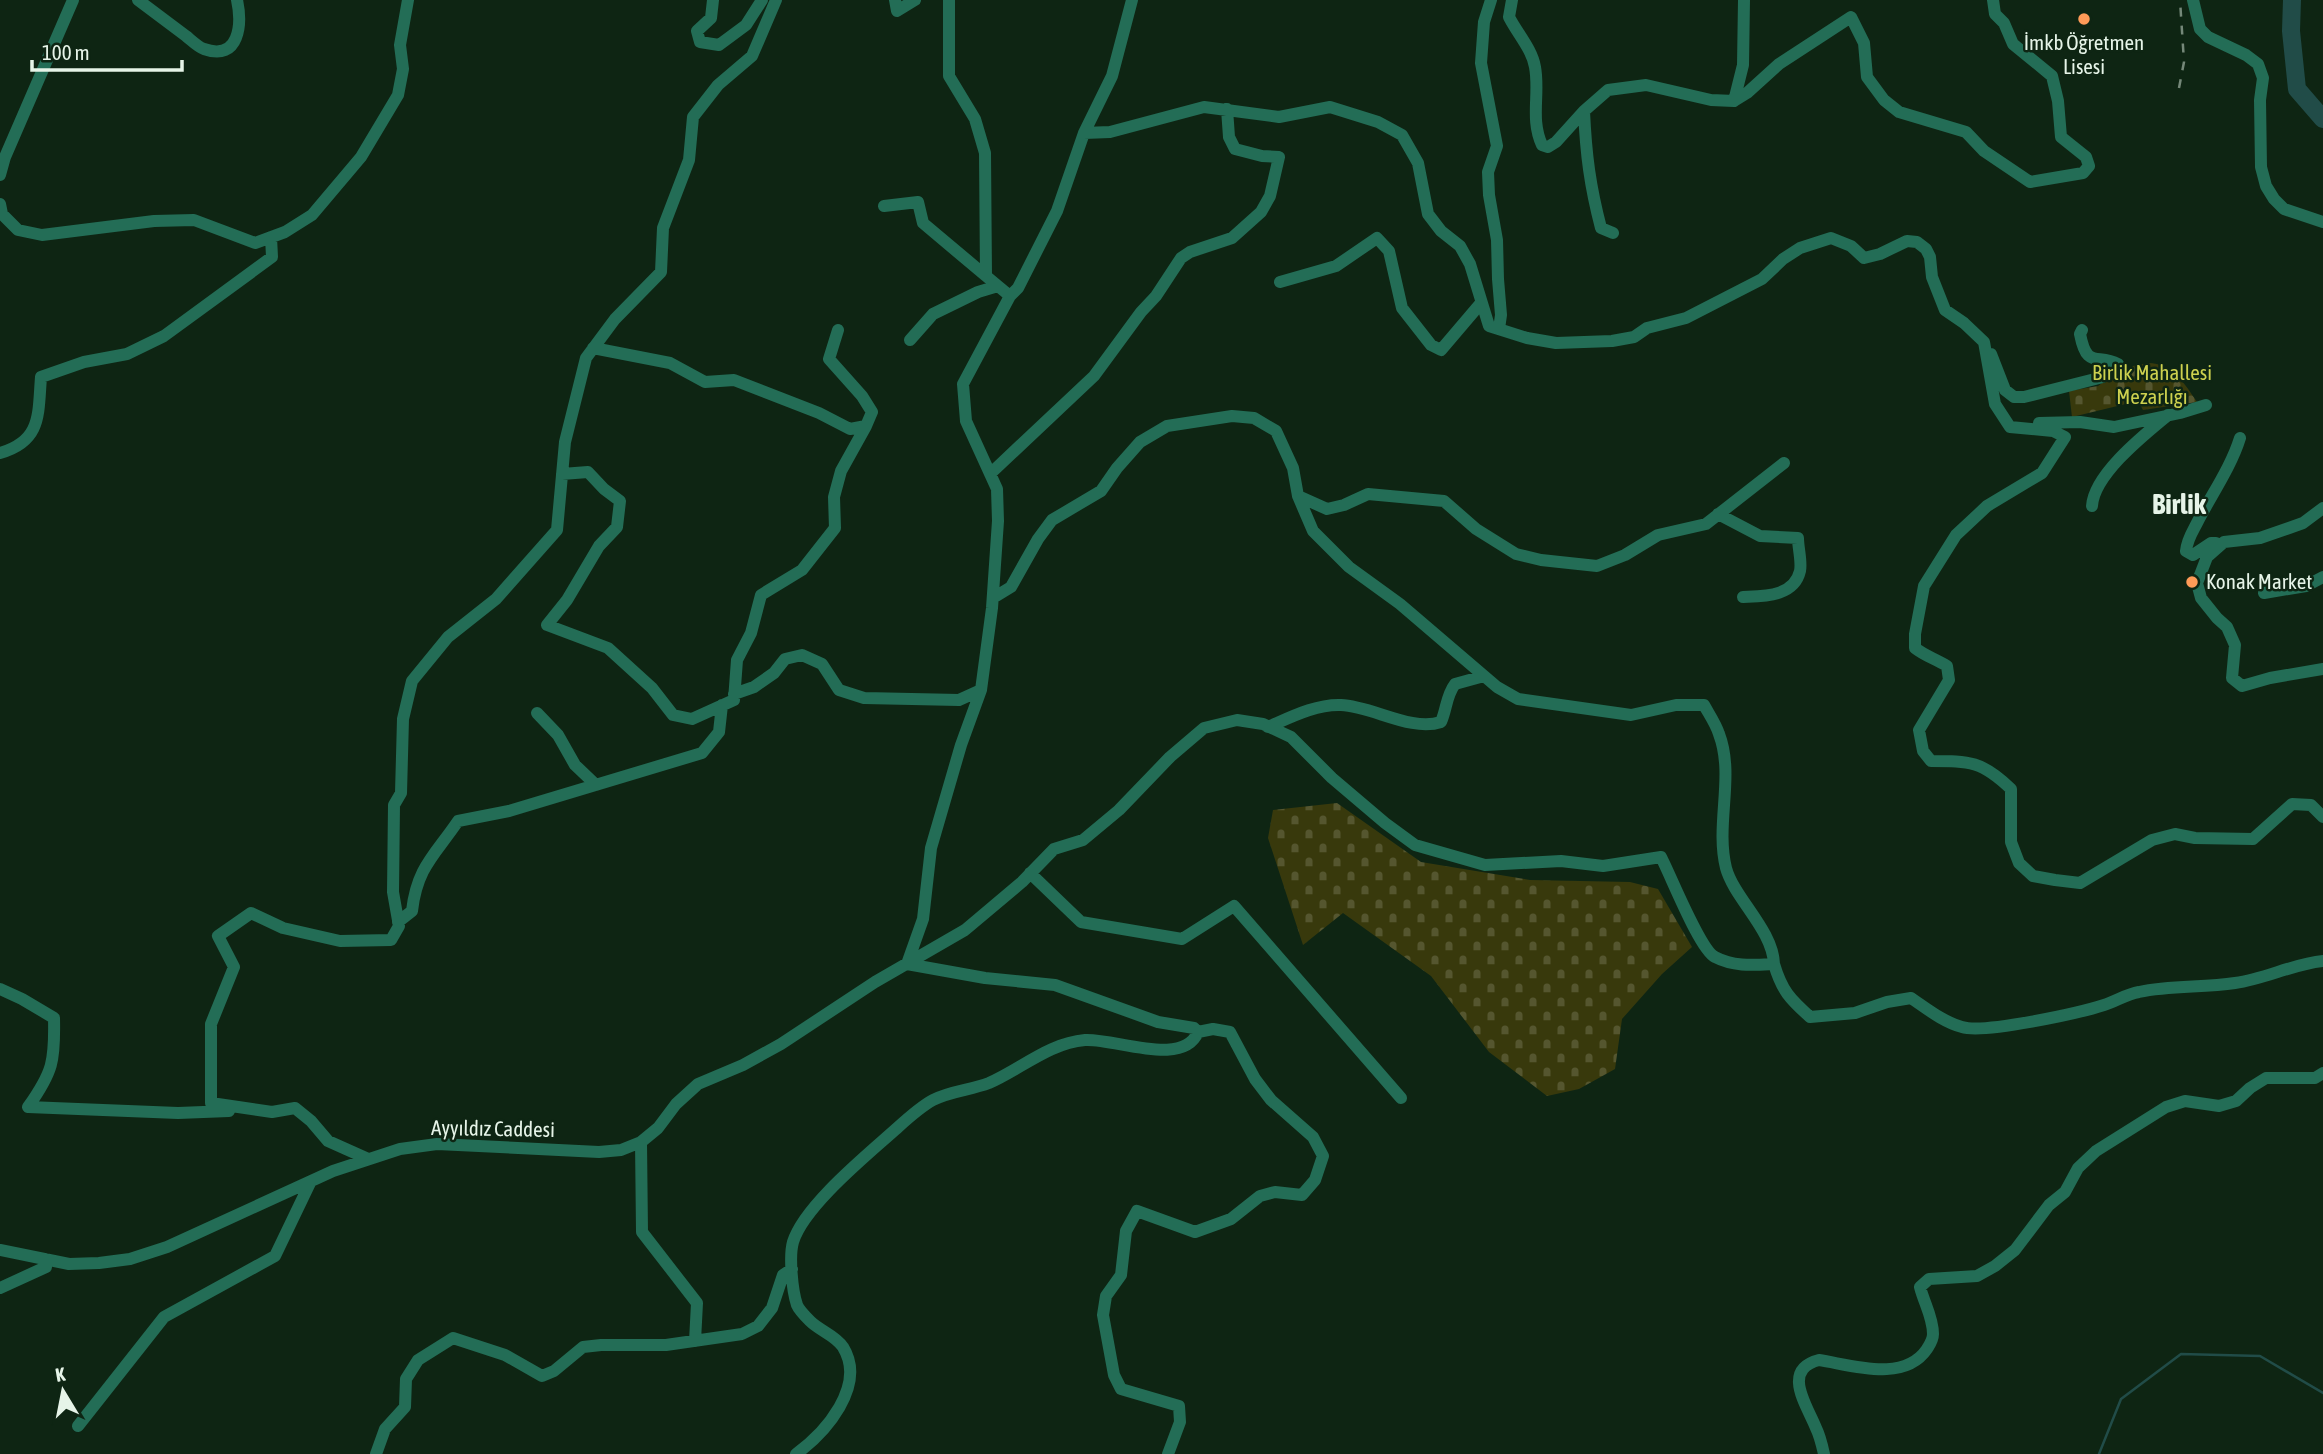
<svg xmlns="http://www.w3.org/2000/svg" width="2323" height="1454" font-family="'Asap Condensed',sans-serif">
<defs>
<pattern id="cemetery-stones" width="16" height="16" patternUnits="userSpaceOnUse" patternTransform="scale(1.75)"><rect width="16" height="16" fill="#38390c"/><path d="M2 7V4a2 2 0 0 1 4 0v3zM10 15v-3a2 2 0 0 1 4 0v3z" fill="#55562f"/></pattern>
</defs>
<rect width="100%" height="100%" fill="#0e2513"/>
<!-- cemetery -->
<path fill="url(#cemetery-stones)" d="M2148,363c24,0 37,21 49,39l-54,8 -5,-9 -66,16 -3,-26 29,-5 15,-11 15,-2 5,-7z
M1337,803l84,59 109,18 100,2 28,7 34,58 -30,27 -40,45 -7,50 -36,20 -32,7 -58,-44 -58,-76 -88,-63 -40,32 -35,-107 5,-28z"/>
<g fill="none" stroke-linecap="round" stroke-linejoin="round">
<!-- stream -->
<path stroke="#214c48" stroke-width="2.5" d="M2099,1454l22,-55 60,-45 79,2 63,37"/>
<!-- river -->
<path stroke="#214c48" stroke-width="18" d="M2292,0l-1,31 6,58 26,30"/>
<!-- minor -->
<path stroke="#236d56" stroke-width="12" d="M138,0c16,12 32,24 48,36 5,4 12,11 18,13 36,13 38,-26 33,-49
M713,0l-2,18 -14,13 3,11 19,3 27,-20 16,-25
M895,0l2,11 18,-11
M949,0v76l26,43 10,34 1,123 24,20
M1491,0l-7,22 -3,41 16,83 -9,26 1,23 8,45 1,39 3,36 -2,14
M1512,0l-3,17c8,16 23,32 26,50 5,27 -5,52 7,78l6,2 8,-5 28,-31 24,-21 38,-5 65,15 23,1 13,-8 32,-29 72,-47 13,26 3,34 17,23 15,12 67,20 18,19 46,31 53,-9 6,-7 -3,-9 -25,-20 -3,-36 -6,-25 -39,-32 -9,-21 -9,-9 -2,-14
M2193,0l7,29 8,8 38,18 12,9 5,14 -3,22 1,67 5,19 8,13 10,10 39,13
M1734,101l9,-36 1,-65
M1584,111c2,44 6,75 17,117l12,5
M1084,133l26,-1 94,-25 75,10 51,-10 48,15 24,13 16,28 10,51 13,17 19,15 10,18 19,62 38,12 29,5 56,-2 22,-4 13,-9 39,-10 76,-39 21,-20 17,-11 31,-10 20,8 13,12 16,-4 27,-13 10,1 9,7 4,8 2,20 13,33 19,13 20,19 11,62 15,23 43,4 12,6 -23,36 -55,33 -31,29 -32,51 -9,48v14c10,8 21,11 32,18l2,14 -30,50 4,21 8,10c39,0 51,0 80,28v53l8,21 14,13 22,4 25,3 72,-43 23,-6 20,4 58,1 39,-35 19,1 12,12
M0,175l5,-18 68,-157
M0,204l2,10 16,16 24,5 112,-14 40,-1 61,23 30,-11 27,-17 49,-58 37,-62 5,-26 -3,-24 8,-45
M884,206l34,-4 5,21 63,53
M1280,282l56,-16 41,-28 12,13 13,57 29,37 10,5 40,-47
M910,340l23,-26 45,-22 20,-6
M593,348l77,15 35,19 29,-2 85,33 31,16 16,-3 6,-14 -10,-16 -33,-37 9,-29
M1991,354l14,36 9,7h10l79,-20 15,-13c-21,-11 -31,6 -38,-30l2,-4
M2039,423l41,-1 34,5 66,-14 26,-8
M0,453c42,-12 38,-39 41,-76l43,-15 43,-8 37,-18 108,-79 -1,-20
M562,474l26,-2 16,17 16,12 -3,26 -18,19 -32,54 -20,25 61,23 44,40 21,27 19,4 42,-19 3,-40 14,-27 10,-38 41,-25 33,-42 -1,-31 7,-26 25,-45
M990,474l104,-98 47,-64 15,-16 25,-38 9,-6 42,-14 29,-26 9,-16 9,-39 -17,-1 -27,-7 -6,-12 -2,-28
M1298,496l29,13 17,-4 24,-11 76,7 32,28 40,25 25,6 56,6 28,-11 33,-20 48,-11 78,-61
M2092,506c2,-32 53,-72 76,-91
M2323,508l-20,15 -14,5 -29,10 -36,4 -17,15 -10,26 4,15 16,20 10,9 8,18 -3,33 10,8 28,-8 53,-9
M1718,514l42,22 38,2c0,10 4,24 2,33 -6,26 -37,25 -57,26
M2216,543h-5l-18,12 -7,-4c1,-12 7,-20 12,-30 14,-27 33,-54 42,-83
M2264,593l42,-7 17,-9
M734,694l20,-7 20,-14 11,-14 17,-4 20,9 17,26 25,8 95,2 22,-10
M537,713l21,22 17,30 21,20
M1268,727c23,-10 48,-23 73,-22 31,1 70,27 100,17 6,-14 5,-26 14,-38l29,-8
M1030,873l51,49 101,17 52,-33 167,192
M398,922l14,-11c5,-44 23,-56 46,-90l51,-10 193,-58 17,-21 3,-27
M907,964l16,-45 8,-71 30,-103 20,-55 11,-82 6,-87 -1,-32 -31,-68 -3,-37 47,-88 8,-8 39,-77 27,-78 28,-57 20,-76
M1774,964c8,27 16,35 36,53l45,-4 32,-11 24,-4c15,10 32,24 51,29 22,7 117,-14 142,-22 12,-4 23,-11 35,-13 32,-7 64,-4 96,-9 31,-4 57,-19 88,-22
M0,989l22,10 32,19c1,43 -1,54 -26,89l150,6 51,-2
M641,1142l1,90 55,71 -2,38
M366,1158l-38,-17 -17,-20 -16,-13 -23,4 -61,-9v-79l23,-57 -16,-31 33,-23 32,15 57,13 51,-1 8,-14 -6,-34 1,-87 7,-12 2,-74 9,-38 36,-44 48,-38 61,-69 8,-88 21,-84 29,-39 46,-47 2,-44 26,-68 4,-43 25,-32 34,-29 24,-56
M0,1250l69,14 30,-1 31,-4 37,-12 166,-76 67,-22 37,-5 162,8 22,-2 20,-8 17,-14 18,-24 22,-20 45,-19 38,-21 94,-62 90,-52 57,-48 32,-33 29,-9 36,-30 51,-53 34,-29 33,-8 26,4 28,13 41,41 53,45 30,22 70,20 76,-4 42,5 58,-9c10,19 39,93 54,100 19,10 39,8 59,7 -1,-34 -40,-66 -48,-96 -11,-44 9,-92 -7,-134 -3,-10 -10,-20 -15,-29h-28l-45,10 -113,-16 -21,-12 -97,-83 -51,-37 -36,-36 -15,-35 -5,-28 -17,-37 -22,-13 -22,-2 -65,10 -27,16 -23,26 -16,23 -49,29 -14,19 -27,48 -18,11
M0,1288l46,-21 -1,-8
M78,1426l86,-109 111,-61 36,-75
M376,1454l9,-25 20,-22 1,-28 12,-19 35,-22 52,17 37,21 12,-5 29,-24 18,-2h65l76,-11 16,-8 14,-18 11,-33 9,-6
M796,1454c29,-21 71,-68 47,-107 -8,-12 -23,-16 -33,-26 -4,-4 -11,-11 -13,-16 -5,-15 -8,-49 -4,-63 11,-36 74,-87 103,-113 11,-10 24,-22 37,-29 17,-9 38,-10 56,-17 32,-14 60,-40 96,-43 30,-2 98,28 113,-8l-4,-4 -36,-6 -103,-37 -70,-7 -78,-14
M1168,1454l12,-32 -1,-16 -58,-17 -7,-14 -11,-60 3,-19 15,-21 5,-44 11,-20 58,21 36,-13 29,-23 15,-4 27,3 13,-15 8,-24 -10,-19 -42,-37 -16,-21 -25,-47 -17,-3 -15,3
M1824,1454c-2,-9 -4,-18 -8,-26 -9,-23 -35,-58 3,-68 33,5 85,23 108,-11 3,-5 6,-9 6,-15 0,-17 -9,-31 -13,-47l9,-8 48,-3 18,-10 20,-16 34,-45 16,-13 13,-24 18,-17 70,-44 19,-6 34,5 17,-5 14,-13 16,-10h49l8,-5"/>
<!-- rail -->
<path stroke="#758879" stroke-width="2.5" stroke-dasharray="9 9" stroke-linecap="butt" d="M2179,88l5,-26 -4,-62"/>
</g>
<!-- markers -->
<g fill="#fe9b58" stroke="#0e2513" stroke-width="2.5">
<circle cx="2084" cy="19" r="7"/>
<circle cx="2192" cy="582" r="7"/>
</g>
<g text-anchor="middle" stroke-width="5" stroke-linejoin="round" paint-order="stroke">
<!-- poi labels -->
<g font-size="21" fill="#e6f4e8" stroke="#0e2513">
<text x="2084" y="50">İmkb Öğretmen<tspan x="2084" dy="24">Lisesi</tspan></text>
<text x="2206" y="589" text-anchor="start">Konak Market</text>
</g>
<!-- park labels -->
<g font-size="21" fill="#cdd14f" stroke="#0e2513">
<text x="2152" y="380">Birlik Mahallesi<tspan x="2152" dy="24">Mezarlığı</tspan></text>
</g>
<!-- street labels -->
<g font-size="21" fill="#e6f4e8" stroke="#0e2513">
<text transform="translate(493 1129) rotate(1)" y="7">Ayyıldız Caddesi</text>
</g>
<!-- district labels -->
<g font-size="28" font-weight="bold" fill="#e6f4e8" stroke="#0e2513">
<text x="2179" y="514">Birlik</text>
</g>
</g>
<!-- north arrow -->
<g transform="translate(63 1391) rotate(350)" stroke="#0e2513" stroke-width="5" paint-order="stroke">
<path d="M0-5L12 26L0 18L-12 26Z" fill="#e6f4e8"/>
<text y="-10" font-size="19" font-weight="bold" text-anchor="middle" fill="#e6f4e8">K</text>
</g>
<!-- scale -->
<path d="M32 60v10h150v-10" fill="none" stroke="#e6f4e8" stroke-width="3.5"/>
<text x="42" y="60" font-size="21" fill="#e6f4e8" stroke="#0e2513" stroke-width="5" paint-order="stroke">100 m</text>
</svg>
